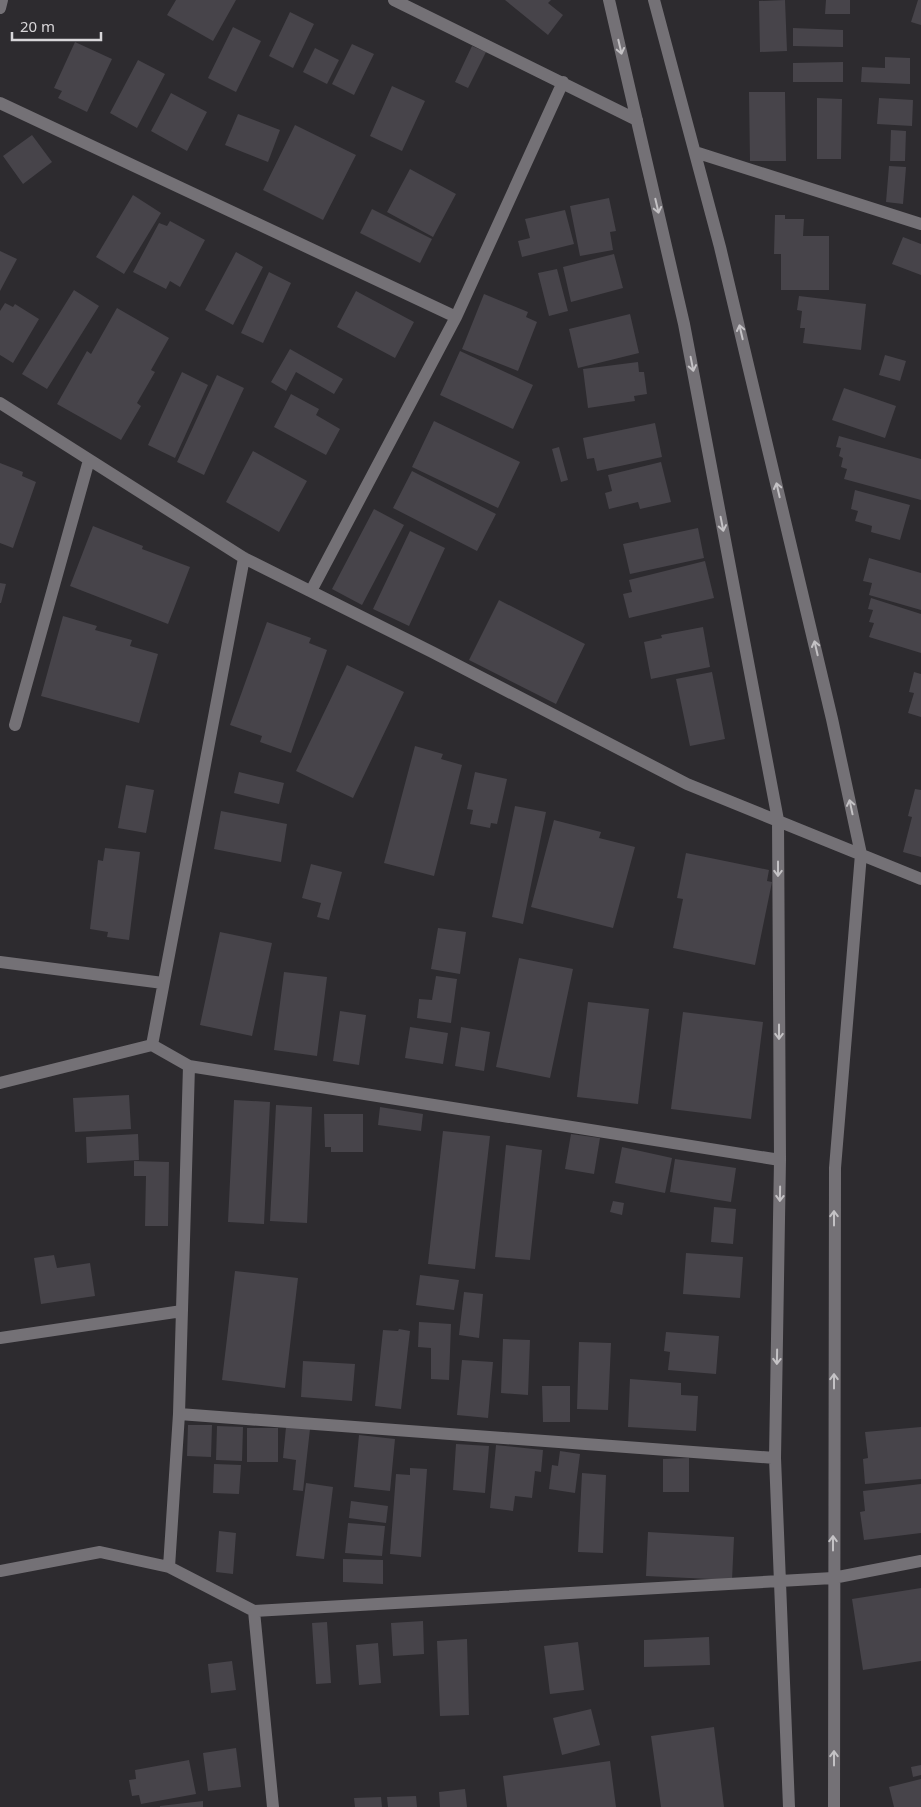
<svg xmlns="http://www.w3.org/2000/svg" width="921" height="1807" font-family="'Noto Sans',sans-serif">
<rect width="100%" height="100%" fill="#2d2b2f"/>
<!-- building -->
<path fill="#47444a" d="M176,0h60l-23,41 -46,-26z
M505,0h46l-3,3 15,12 -15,20z
M785,0l2,51 -27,1 -1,-51z
M826,0h24v14h-25z
M918,0h3v25l-10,-3z
M290,12l24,12 -21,44 -24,-12z
M233,27l28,14 -25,51 -28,-14z
M793,28l50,2v17l-50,-1z
M75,42l37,17 -25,53 -29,-14 4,-7 -8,-3z
M352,44l22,10 -20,41 -22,-11z
M472,46l14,6 -18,36 -13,-6z
M315,48l24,12 -12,24 -24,-12z
M885,57l25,1v26l-49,-2 1,-15 23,1z
M138,60l27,14 -28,54 -27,-15z
M843,62v20h-50v-19z
M392,86l33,15 -23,50 -32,-15z
M749,92h36l1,69h-36z
M171,93l36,19 -20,39 -36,-20z
M817,98l25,1 -1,60h-24z
M879,98l34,2 -1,26 -35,-2z
M238,114l42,16 -12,32 -43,-17z
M295,125l61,30 -33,65 -60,-30z
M891,130l15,1 -1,30h-15z
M32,135l20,27 -29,22 -20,-28z
M889,166l17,1 -3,37 -17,-2z
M410,169l46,25 -23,43 -46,-25z
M133,195l28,18 -37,61 -28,-17z
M609,198l7,33 -6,1 3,18 -33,6 -10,-50z
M372,209l60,30 -12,24 -60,-30z
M565,210l9,34 -52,13 -4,-16 12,-3 -5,-19z
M775,215h10v4h19l-1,17h26v54h-48v-36h-7z
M170,221l35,19 -25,47 -10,-6 -4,8 -33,-17 26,-49 8,3z
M903,237l18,7v31l-29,-11z
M0,251l17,8 -17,32z
M236,252l27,15 -30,58 -28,-15z
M614,254l9,34 -52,14 -8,-35z
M557,269l11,42 -19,5 -11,-43z
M269,272l22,11 -28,60 -22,-10z
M74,290l25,16 -52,83 -25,-15z
M356,291l58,31 -19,36 -58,-31z
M484,294l44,18 -2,5 11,5 -19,49 -56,-22z
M799,296l67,8 -5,46 -58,-7 2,-15h-5l2,-17 -5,-1z
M5,303l8,4 2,-3 24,15 -26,44 -13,-8v-44z
M117,308l52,30 -18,32 4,2 -18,31 4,3 -20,34 -64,-36 30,-53 4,3z
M630,314l9,39 -61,15 -9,-39z
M290,349l53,30 -9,15 -38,-22 -10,19 -15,-9z
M460,351l73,34 -20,44 -73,-34z
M885,355l21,6 -6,20 -21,-6z
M638,362l1,10h5l3,22 -13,2 1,5 -47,7 -5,-39z
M182,372l26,13 -33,73 -27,-13z
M217,375l27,13 -40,87 -27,-13z
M844,388l52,18 -11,32 -53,-18z
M291,394l28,15 -3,6 24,14 -14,26 -52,-28z
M434,421l86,41 -22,46 -86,-41z
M655,423l7,34 -65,14 -3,-13 -7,1 -4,-21z
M839,436l82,23v41l-77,-21 3,-10 -6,-2 2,-9 -4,-2 2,-8 -5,-1z
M559,447l9,33 -7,2 -9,-33z
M253,451l54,30 -28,51 -53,-30z
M661,462l10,40 -31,7 -2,-7 -29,7 -4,-16 7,-2 -4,-16z
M0,463l23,9 -1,4 14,6 -23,66 -13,-5z
M412,471l84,43 -19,37 -84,-43z
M855,490l55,15 -10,35 -29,-8 1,-6 -17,-5 3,-10 -7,-2z
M374,509l30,16 -42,80 -30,-16z
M93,526l50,20 -1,3 48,18 -22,57 -98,-38z
M698,528l6,30 -74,16 -7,-30z
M410,531l35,17 -36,78 -36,-17z
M869,558l52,15v37l-52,-15 3,-12 -9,-2z
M705,561l9,37 -85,20 -6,-24 9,-2 -3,-12z
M0,583l6,1 -5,19h-1z
M871,598l50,16v39l-52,-16 5,-14 -5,-1 4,-12 -5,-1z
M499,600l86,44 -29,60 -87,-44z
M63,616l34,10 -2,4 37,10 -2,6 28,8 -19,69 -98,-27z
M267,622l44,16 -2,5 18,7 -36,103 -31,-11 2,-6 -32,-11z
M703,627l7,40 -59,12 -7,-37 18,-4 -1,-3z
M347,665l57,27 -51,106 -57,-27z
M712,672l13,67 -35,7 -14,-67z
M914,672l7,2v43l-13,-4 6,-20 -5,-1z
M415,746l28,8 -2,5 21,6 -28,111 -50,-13z
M239,772l45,11 -5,21 -45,-11z
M475,772l32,7 -10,45 -6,-1 -1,5 -20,-4 3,-14 -6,-1z
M126,785l28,5 -8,43 -28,-5z
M915,789l6,1v67l-18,-5 9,-35 -4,-1z
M515,806l31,6 -23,112 -31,-7z
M221,811l66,13 -6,38 -67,-13z
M554,820l47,12 -2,6 36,9 -22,81 -82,-21z
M105,848l35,4 -11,88 -22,-3 1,-5 -18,-3 8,-69 5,1z
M686,853l83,17 -2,11 5,1 -17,83 -82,-17 10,-49 -6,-1z
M311,864l31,8 -13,48 -12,-3 4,-14 -19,-5z
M438,928l28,4 -6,42 -29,-5z
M220,932l52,11 -20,93 -52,-11z
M519,958l54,11 -23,109 -54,-11z
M284,972l43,5 -10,79 -43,-6z
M436,976l21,3 -6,44 -34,-5 2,-19 13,1z
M588,1002l61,7 -11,95 -61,-7z
M340,1011l26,4 -7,50 -26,-4z
M683,1012l80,10 -12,97 -80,-10z
M410,1027l38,6 -5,31 -38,-6z
M461,1027l29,5 -6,39 -29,-5z
M129,1095l2,34 -56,3 -2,-34z
M234,1100l36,2 -6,122 -36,-2z
M276,1105l36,2 -5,116 -37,-2z
M380,1107l43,7 -2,17 -43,-6z
M324,1114h39v38h-32v-5h-6z
M443,1131l47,5 -15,133 -47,-5z
M138,1134l1,26 -52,3 -1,-26z
M571,1134l29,4 -6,36 -29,-5z
M506,1145l36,5 -12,110 -35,-3z
M622,1147l50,11 -7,35 -50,-10z
M675,1159l61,9 -5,34 -61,-10z
M134,1161l35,1 -1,64h-23l1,-50h-12z
M613,1201l11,2 -2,12 -12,-3z
M714,1207l22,2 -3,35 -22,-2z
M686,1253l57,4 -3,41 -57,-4z
M54,1255l3,13 33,-5 5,33 -54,8 -7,-46z
M235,1271l63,7 -13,110 -63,-8z
M420,1275l39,5 -5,30 -38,-5z
M464,1292l19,2 -4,44 -20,-3z
M419,1322l32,2 -2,56 -18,-1v-31l-13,-1z
M399,1329l11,2 -9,78 -26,-3 8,-76 15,1z
M666,1332l53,4 -3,38 -48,-4 2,-18 -6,-1z
M503,1339l27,1 -2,55 -27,-2z
M579,1342l32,1 -3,67 -31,-1z
M462,1360l31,2 -5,56 -31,-3z
M303,1361l52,3 -3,37 -51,-4z
M630,1379l51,4v12l17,1 -2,35 -68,-4z
M542,1386h28v36h-27z
M188,1425h24l-1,32 -24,-1z
M217,1426l26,1 -1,34 -26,-1z
M286,1427l24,2 -7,62 -10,-1 3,-30 -13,-2z
M921,1427v52l-56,5 -2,-25 5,-1 -3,-26z
M247,1428h31v34h-31z
M359,1435l36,4 -5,52 -36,-4z
M456,1444l33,2 -4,47 -32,-3z
M496,1445l47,5 -2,22 -6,-1 -3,27 -17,-2 -2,15 -23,-3z
M560,1451l20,3 -5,39 -26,-4 3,-24 6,1z
M689,1458v34h-26v-33z
M214,1464l27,1 -2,29 -26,-1z
M410,1468l17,1 -6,88 -31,-3 6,-80 14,1z
M582,1473l24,2 -3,78 -25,-1z
M306,1483l27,4 -9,72 -28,-3z
M921,1484v49l-57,7 -4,-28 5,-1 -2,-20z
M351,1501l37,5 -2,17 -37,-5z
M348,1523l37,3 -3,30 -37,-3z
M219,1531l17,2 -3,41 -17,-2z
M648,1532l86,5 -2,43 -86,-4z
M343,1559l40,1v24l-40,-2z
M921,1588v73l-58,9 -11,-71z
M423,1621l1,33 -31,2 -2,-33z
M327,1622l4,61 -15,1 -4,-61z
M709,1637l1,28 -66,2v-27z
M467,1639l2,76 -29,1 -3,-75z
M578,1642l6,48 -34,4 -6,-48z
M378,1643l3,40 -22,2 -3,-40z
M232,1661l4,29 -25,3 -3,-29z
M591,1709l9,36 -38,10 -9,-37z
M714,1727l10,80h-63l-10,-71z
M236,1748l5,39 -33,4 -5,-38z
M189,1760l7,34 -55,10 -2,-9 -7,1 -3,-16 7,-1 -1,-9z
M610,1761l6,46h-109l-4,-31z
M921,1765v10l-8,2 -2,-10z
M921,1779v28h-27l-5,-20z
M465,1789l2,18h-27l-1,-15z
M416,1796l1,11h-29l-1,-10z
M381,1797l1,10h-27l-1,-9z
M203,1801v6h-43v-1z"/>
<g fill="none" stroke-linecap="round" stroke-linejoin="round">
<!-- minor -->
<path stroke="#747176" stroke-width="12" d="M394,0l243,120
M609,0l75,324 94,496 2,340 -5,298 14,349
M654,0l66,247 112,472 29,135 -26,314 -1,639
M0,8l2,-8
M0,103l456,214
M695,152l226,72
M0,403l244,155 188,94 255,132 234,95
M311,591l145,-274 107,-235
M15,725l74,-265
M0,962l163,21
M152,1045l92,-487
M0,1083l152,-38 37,21 591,94
M0,1338l182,-27
M179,1414l596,44
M169,1567l10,-153 10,-348
M0,1571l100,-19 69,15 85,44 579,-33 88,-17
M254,1611l19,196"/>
</g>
<!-- one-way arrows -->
<defs><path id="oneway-shaft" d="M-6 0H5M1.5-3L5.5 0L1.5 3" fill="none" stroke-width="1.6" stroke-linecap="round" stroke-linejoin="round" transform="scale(1.25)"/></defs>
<g stroke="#c4c2c5">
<use href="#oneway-shaft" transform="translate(620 47) rotate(77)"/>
<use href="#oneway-shaft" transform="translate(657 206) rotate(77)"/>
<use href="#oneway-shaft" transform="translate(741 332) rotate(-103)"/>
<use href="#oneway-shaft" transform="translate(692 364) rotate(79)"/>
<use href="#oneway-shaft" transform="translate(778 490) rotate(-103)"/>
<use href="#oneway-shaft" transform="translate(722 524) rotate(79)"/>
<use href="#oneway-shaft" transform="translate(816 648) rotate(-103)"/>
<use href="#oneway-shaft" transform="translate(851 807) rotate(-102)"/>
<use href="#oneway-shaft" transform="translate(778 869) rotate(90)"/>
<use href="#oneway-shaft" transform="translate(779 1032) rotate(90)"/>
<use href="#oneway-shaft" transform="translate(780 1194) rotate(91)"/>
<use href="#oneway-shaft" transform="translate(834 1218) rotate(-90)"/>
<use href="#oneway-shaft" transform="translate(777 1357) rotate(91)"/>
<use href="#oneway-shaft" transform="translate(834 1381) rotate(-90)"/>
<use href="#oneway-shaft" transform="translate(833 1543) rotate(-90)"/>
<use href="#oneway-shaft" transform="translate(834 1758) rotate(-90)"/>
</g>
<!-- scale -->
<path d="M12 32v8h89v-8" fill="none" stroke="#d8d6d9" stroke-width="2.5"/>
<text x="20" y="32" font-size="15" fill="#d8d6d9" stroke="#2d2b2f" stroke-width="4" paint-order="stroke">20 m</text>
</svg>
